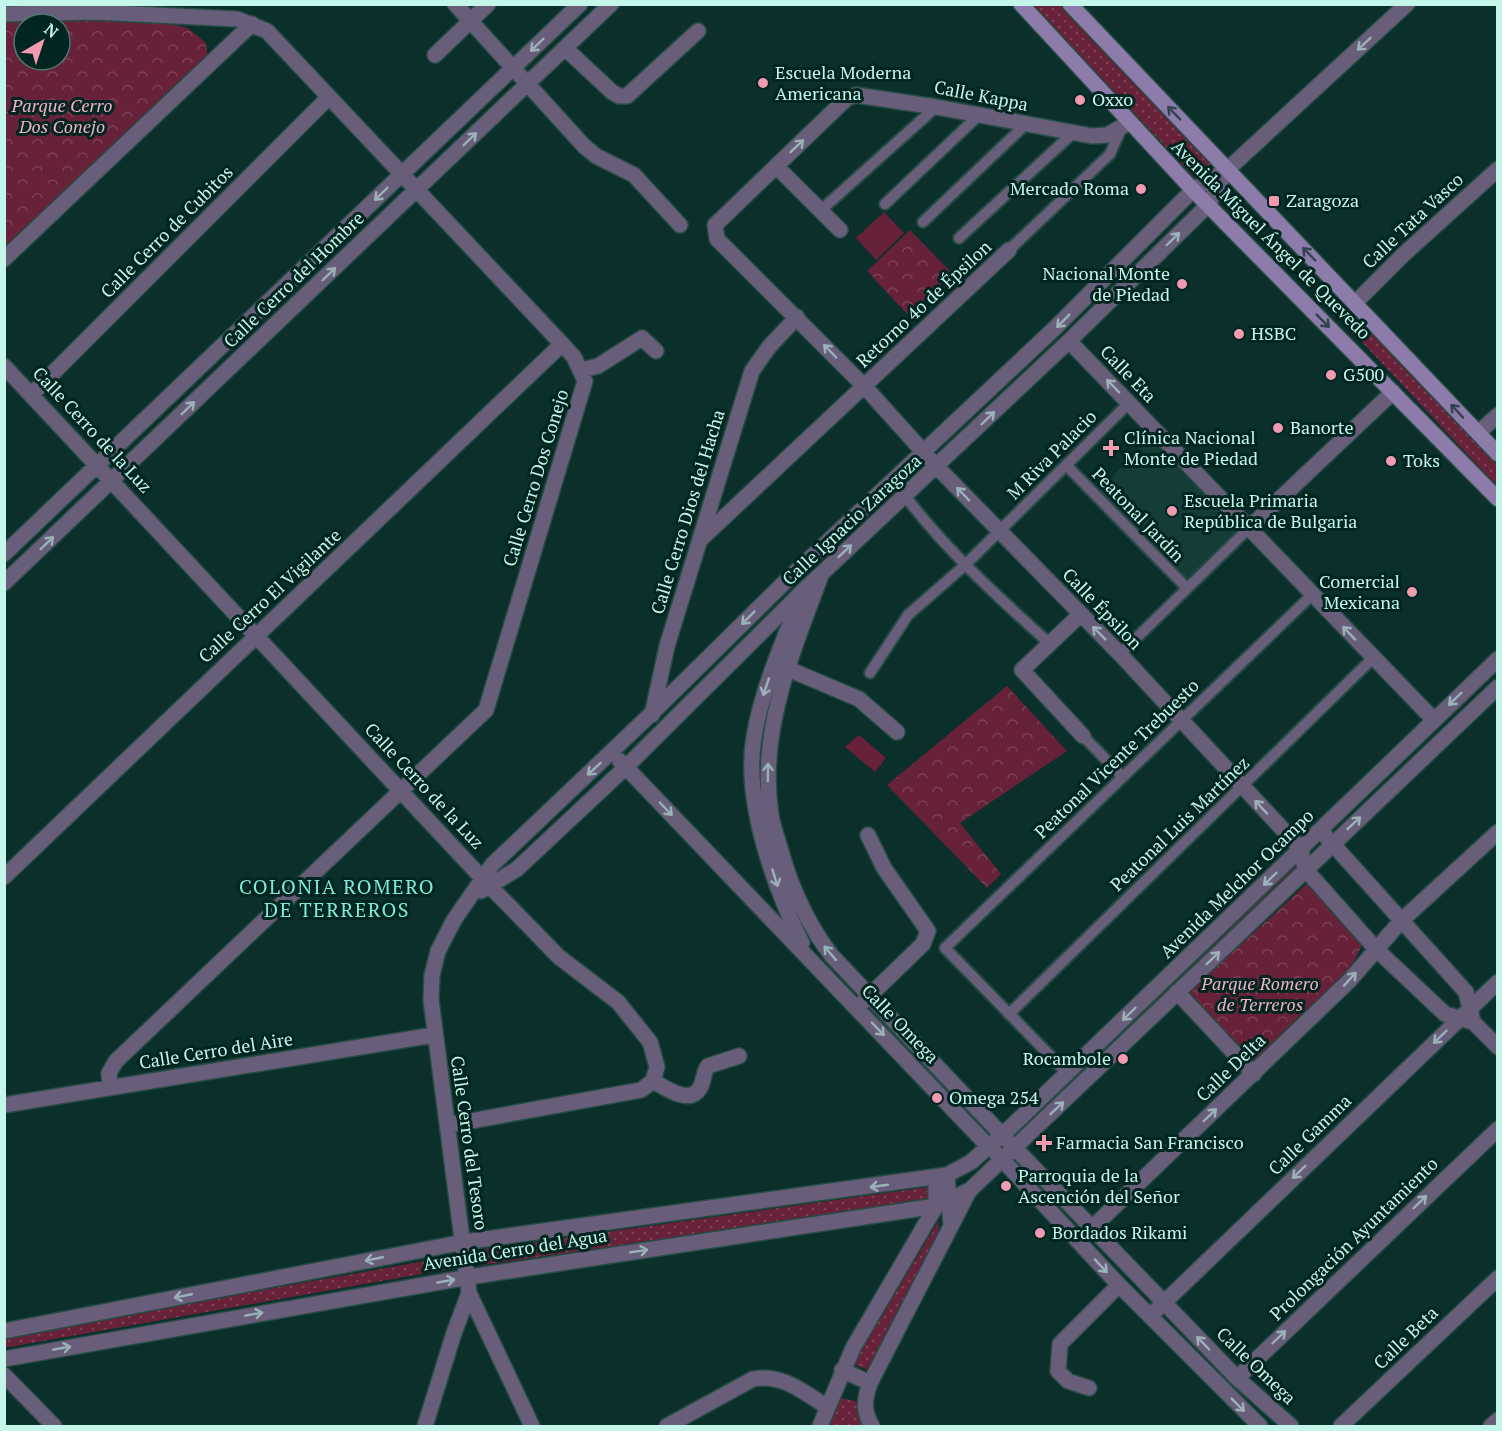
<svg xmlns="http://www.w3.org/2000/svg" width="1502" height="1431" font-family="'PT Serif',serif">
<defs>
<pattern id="grass-dots" width="8" height="8" patternUnits="userSpaceOnUse" patternTransform="scale(1.5)"><rect width="8" height="8" fill="#672139"/><path d="M2 2h.1M6 6h.1" fill="none" stroke="#7b4256" stroke-width="1.8" stroke-linecap="round"/></pattern>
<pattern id="park-crowns" width="20" height="18" patternUnits="userSpaceOnUse" patternTransform="scale(1.5)"><rect width="20" height="18" fill="#672139"/><path d="M2 6a3 3 0 1 1 6 0M12 15a3 3 0 1 1 6 0" fill="none" stroke="#7b4256"/></pattern>
</defs>
<rect width="100%" height="100%" fill="#0b2f2a"/>
<!-- built -->
<path fill="#153d37" d="M1156,432l93,96 -62,60 -92,-94z"/>
<!-- grass -->
<path fill="url(#grass-dots)" d="M1033,5h28l151,158 -17,15z
M1373,331l124,131v24l-135,-144z
M1294,862l2,8 -281,269 -4,-7z
M929,1187v15l-447,63 2,-16z
M939,1220l-1,13 -70,137 -15,-6z
M453,1256l2,12 -451,80v-12z
M840,1398l16,3 14,25h-42z"/>
<!-- park -->
<path fill="url(#park-crowns)" fill-rule="evenodd" d="M155,20l33,8 18,15 2,15 -203,192v-229zM24,24h36v36h-36z
M910,230l42,43 -44,42 -41,-44z
M1007,686l60,65 -107,72 41,51 -14,14 -100,-103z
M1310,881l55,59 -22,42 -85,83 -70,-72z"/>
<!-- pitch -->
<path fill="#672139" d="M884,212l20,21 -28,27 -20,-22z
M859,735l27,23 -11,14 -30,-25z"/>
<g fill="none" stroke-linecap="round" stroke-linejoin="round">
<!-- pedestrian casing -->
<g stroke="#254b45" stroke-width="14">
<path id="pedestrian" d="M885,204l94,-89
M820,211l116,-104
M923,222l103,-98
M959,238l114,-105
M1009,250l101,-96 11,-25
M1066,465l121,123
M905,496c43,56 93,101 145,148
M1120,654l129,-126
M870,673l38,-58 56,-49 165,-163
M1083,736l40,41
M1009,1014l364,-356
M1067,1073l-122,-125 368,-354"/>
</g>
<!-- minor casing -->
<g stroke="#254b45" stroke-width="18">
<path id="minor" d="M455,4l129,142 12,10 38,19 46,50
M4,14l90,-2 143,7 30,12 295,313 12,13 11,24 -99,329 -370,351 -7,12 1,15
M566,49l46,43 7,4h8l71,-65
M435,55l53,-51
M1130,122l-23,13 -15,1 -156,-29 -80,-12 -9,3 -132,127 2,14 148,148 72,80 183,187 181,195 4,20 71,80 69,65 28,8
M776,166l64,64
M4,259l248,-235
M1356,302l48,-48 94,-85
M1069,341l365,379
M4,366l478,512 77,79 59,45 32,40 7,25 -4,14 -12,9 -192,35
M582,370l16,-4 44,-28 14,13
M32,394l297,-297
M1478,433l20,-18
M1249,528l144,-136
M701,539l308,-289
M4,554l576,-550
M820,578c-28,76 -62,154 -49,237 2,13 8,27 11,40 11,37 26,70 50,101l170,179
M4,583l607,-579
M800,599c-18,45 -38,90 -46,138 -11,63 20,150 48,206
M1080,615l-58,55 61,66
M781,666l78,33 38,33
M652,715l15,-69 85,-275 17,-24 28,-30
M620,761l369,386
M1321,831l145,161 7,30 25,25
M4,877l558,-533
M481,891l36,-22 109,-102 177,-176 266,-250 139,-136 18,-33
M1177,992l77,82
M864,1001l59,-57 5,-13 -44,-63 -16,-33
M653,1081c12,6 36,25 47,7 4,-7 3,-15 8,-22l31,-10
M4,1105l430,-70
M1092,1228l257,-247 52,-60 97,-89
M1150,1316l348,-334
M842,1370l28,13
M4,1375l50,51
M1237,1378l261,-249
M1089,1388l-21,-7 -10,-10 2,-27 59,-59
M425,1426l29,-93 15,-40
M532,1426l-63,-133 -38,-293 1,-25 6,-24 16,-31 38,-55 159,-151 139,-137 265,-249 138,-138 35,-21 179,-165
M667,1426l86,-47c28,-6 51,13 74,28
M820,1426l33,-78 83,-142v-28
M872,1426c-9,-15 -8,-26 -2,-43l81,-157 -4,-51
M1341,1426l157,-148
M1491,1426l7,-6"/>
</g>
<!-- tertiary casing -->
<g stroke="#254b45" stroke-width="18">
<path id="tertiary" d="M1008,1141l229,237 54,48
M996,1153l123,132 141,141
M951,1226l18,-35
M4,1331l460,-89 483,-67 24,-13 41,-36 486,-467
M4,1359l465,-82 467,-71 34,-16 528,-503"/>
</g>
<!-- secondary casing -->
<g stroke="#254b45" stroke-width="18">
<path id="secondary" d="M1021,4l172,186 305,309
M1070,4l428,450"/>
</g>
<!-- pedestrian -->
<use href="#pedestrian" stroke="#695e7a" stroke-width="10"/>
<!-- minor -->
<use href="#minor" stroke="#695e7a" stroke-width="15"/>
<!-- tertiary -->
<use href="#tertiary" stroke="#695e7a" stroke-width="15"/>
<!-- secondary -->
<use href="#secondary" stroke="#8d7ba9" stroke-width="15"/>
</g>
<!-- one-way arrows -->
<defs><path id="oneway-shaft" d="M-6 0H5M1.5-3L5.5 0L1.5 3" fill="none" stroke-width="1.6" stroke-linecap="round" stroke-linejoin="round" transform="scale(1.5)"/></defs>
<g stroke="#9bb2b9">
<use href="#oneway-shaft" transform="translate(1364 44) rotate(137)"/>
<use href="#oneway-shaft" transform="translate(537 45) rotate(136)"/>
<use href="#oneway-shaft" transform="translate(470 139) rotate(-44)"/>
<use href="#oneway-shaft" transform="translate(797 146) rotate(-43)"/>
<use href="#oneway-shaft" transform="translate(381 194) rotate(136)"/>
<use href="#oneway-shaft" transform="translate(1173 239) rotate(-44)"/>
<use href="#oneway-shaft" transform="translate(329 274) rotate(-44)"/>
<use href="#oneway-shaft" transform="translate(1063 321) rotate(135)"/>
<use href="#oneway-shaft" transform="translate(830 351) rotate(-134)"/>
<use href="#oneway-shaft" transform="translate(1113 386) rotate(-134)"/>
<use href="#oneway-shaft" transform="translate(188 408) rotate(-44)"/>
<use href="#oneway-shaft" transform="translate(988 418) rotate(-44)"/>
<use href="#oneway-shaft" transform="translate(963 494) rotate(-134)"/>
<use href="#oneway-shaft" transform="translate(47 543) rotate(-44)"/>
<use href="#oneway-shaft" transform="translate(845 551) rotate(-43)"/>
<use href="#oneway-shaft" transform="translate(748 618) rotate(135)"/>
<use href="#oneway-shaft" transform="translate(1099 633) rotate(-135)"/>
<use href="#oneway-shaft" transform="translate(1349 633) rotate(-133)"/>
<use href="#oneway-shaft" transform="translate(766 687) rotate(109)"/>
<use href="#oneway-shaft" transform="translate(1455 699) rotate(136)"/>
<use href="#oneway-shaft" transform="translate(594 769) rotate(137)"/>
<use href="#oneway-shaft" transform="translate(768 772) rotate(-89)"/>
<use href="#oneway-shaft" transform="translate(1261 807) rotate(-133)"/>
<use href="#oneway-shaft" transform="translate(666 809) rotate(46)"/>
<use href="#oneway-shaft" transform="translate(1354 823) rotate(-43)"/>
<use href="#oneway-shaft" transform="translate(775 878) rotate(73)"/>
<use href="#oneway-shaft" transform="translate(1270 879) rotate(136)"/>
<use href="#oneway-shaft" transform="translate(830 953) rotate(-130)"/>
<use href="#oneway-shaft" transform="translate(1213 958) rotate(-44)"/>
<use href="#oneway-shaft" transform="translate(1350 979) rotate(-48)"/>
<use href="#oneway-shaft" transform="translate(1129 1014) rotate(136)"/>
<use href="#oneway-shaft" transform="translate(878 1029) rotate(46)"/>
<use href="#oneway-shaft" transform="translate(1440 1037) rotate(136)"/>
<use href="#oneway-shaft" transform="translate(1057 1108) rotate(-43)"/>
<use href="#oneway-shaft" transform="translate(1210 1115) rotate(-44)"/>
<use href="#oneway-shaft" transform="translate(1299 1172) rotate(136)"/>
<use href="#oneway-shaft" transform="translate(879 1186) rotate(172)"/>
<use href="#oneway-shaft" transform="translate(1420 1202) rotate(-44)"/>
<use href="#oneway-shaft" transform="translate(639 1251) rotate(-9)"/>
<use href="#oneway-shaft" transform="translate(374 1259) rotate(169)"/>
<use href="#oneway-shaft" transform="translate(1101 1266) rotate(47)"/>
<use href="#oneway-shaft" transform="translate(446 1281) rotate(-10)"/>
<use href="#oneway-shaft" transform="translate(183 1296) rotate(169)"/>
<use href="#oneway-shaft" transform="translate(254 1314) rotate(-10)"/>
<use href="#oneway-shaft" transform="translate(1279 1337) rotate(-44)"/>
<use href="#oneway-shaft" transform="translate(1203 1343) rotate(-134)"/>
<use href="#oneway-shaft" transform="translate(62 1348) rotate(-10)"/>
<use href="#oneway-shaft" transform="translate(1238 1405) rotate(45)"/>
</g>
<g stroke="#324350">
<use href="#oneway-shaft" transform="translate(1174 113) rotate(-134)"/>
<use href="#oneway-shaft" transform="translate(1309 254) rotate(-134)"/>
<use href="#oneway-shaft" transform="translate(1323 321) rotate(45)"/>
<use href="#oneway-shaft" transform="translate(1457 411) rotate(-133)"/>
</g>
<!-- markers -->
<g fill="#f19ab1" stroke="#012520" stroke-width="2">
<circle cx="763" cy="83" r="6"/>
<circle cx="1080" cy="100" r="6"/>
<circle cx="1141" cy="189" r="6"/>
<rect x="1268" y="195" width="12" height="12" rx="3"/>
<circle cx="1182" cy="284" r="6"/>
<circle cx="1239" cy="334" r="6"/>
<circle cx="1331" cy="375" r="6"/>
<circle cx="1278" cy="428" r="6"/>
<path d="M1108 439h6v6h6v6h-6v6h-6v-6h-6v-6h6z"/>
<circle cx="1391" cy="461" r="6"/>
<circle cx="1172" cy="511" r="6"/>
<circle cx="1412" cy="592" r="6"/>
<circle cx="1123" cy="1059" r="6"/>
<circle cx="937" cy="1098" r="6"/>
<path d="M1041 1134h6v6h6v6h-6v6h-6v-6h-6v-6h6z"/>
<circle cx="1006" cy="1186" r="6"/>
<circle cx="1040" cy="1233" r="6"/>
</g>
<g text-anchor="middle" stroke-width="6" stroke-linejoin="round" paint-order="stroke">
<!-- poi labels -->
<g font-size="18" fill="#c4f6ec" stroke="#012520" text-anchor="start">
<text x="775" y="79">Escuela Moderna<tspan x="775" dy="21">Americana</tspan></text>
<text x="1092" y="106">Oxxo</text>
<text x="1129" y="195" text-anchor="end">Mercado Roma</text>
<text x="1286" y="207">Zaragoza</text>
<text x="1170" y="280" text-anchor="end">Nacional Monte<tspan x="1170" dy="21">de Piedad</tspan></text>
<text x="1251" y="340">HSBC</text>
<text x="1343" y="381">G500</text>
<text x="1290" y="434">Banorte</text>
<text x="1124" y="444">Clínica Nacional<tspan x="1124" dy="21">Monte de Piedad</tspan></text>
<text x="1403" y="467">Toks</text>
<text x="1184" y="507">Escuela Primaria<tspan x="1184" dy="21">República de Bulgaria</tspan></text>
<text x="1400" y="588" text-anchor="end">Comercial<tspan x="1400" dy="21">Mexicana</tspan></text>
<text x="1111" y="1065" text-anchor="end">Rocambole</text>
<text x="949" y="1104">Omega 254</text>
<text x="1056" y="1149">Farmacia San Francisco</text>
<text x="1018" y="1182">Parroquia de la<tspan x="1018" dy="21">Ascención del Señor</tspan></text>
<text x="1052" y="1239">Bordados Rikami</text>
</g>
<!-- street labels -->
<g font-size="18" fill="#c4f6ec" stroke="#012520">
<text transform="translate(981 96) rotate(11)" y="6">Calle Kappa</text>
<text transform="translate(1413 221) rotate(-43)" y="6">Calle Tata Vasco</text>
<text transform="translate(167 232) rotate(-45)" y="6">Calle Cerro de Cubitos</text>
<text transform="translate(1271 240) rotate(45)" y="6">Avenida Miguel Ángel de Quevedo</text>
<text transform="translate(294 280) rotate(-44)" y="6">Calle Cerro del Hombre</text>
<text transform="translate(924 304) rotate(-43)" y="6">Retorno 4o de Épsilon</text>
<text transform="translate(1128 374) rotate(46)" y="6">Calle Eta</text>
<text transform="translate(92 430) rotate(47)" y="6">Calle Cerro de la Luz</text>
<text transform="translate(1052 455) rotate(-45)" y="6">M Riva Palacio</text>
<text transform="translate(536 478) rotate(-73)" y="6">Calle Cerro Dos Conejo</text>
<text transform="translate(688 512) rotate(-73)" y="6">Calle Cerro Dios del Hacha</text>
<text transform="translate(1138 515) rotate(46)" y="6">Peatonal Jardín</text>
<text transform="translate(852 520) rotate(-43)" y="6">Calle Ignacio Zaragoza</text>
<text transform="translate(270 596) rotate(-43)" y="6">Calle Cerro El Vigilante</text>
<text transform="translate(1102 609) rotate(46)" y="6">Calle Épsilon</text>
<text transform="translate(1117 759) rotate(-44)" y="6">Peatonal Vicente Trebuesto</text>
<text transform="translate(424 786) rotate(47)" y="6">Calle Cerro de la Luz</text>
<text transform="translate(1180 824) rotate(-44)" y="6">Peatonal Luis Martínez</text>
<text transform="translate(1237 884) rotate(-44)" y="6">Avenida Melchor Ocampo</text>
<text transform="translate(900 1024) rotate(46)" y="6">Calle Omega</text>
<text transform="translate(216 1051) rotate(-9)" y="6">Calle Cerro del Aire</text>
<text transform="translate(1231 1068) rotate(-44)" y="6">Calle Delta</text>
<text transform="translate(1310 1135) rotate(-44)" y="6">Calle Gamma</text>
<text transform="translate(469 1143) rotate(82)" y="6">Calle Cerro del Tesoro</text>
<text transform="translate(1354 1239) rotate(-44)" y="6">Prolongación Ayuntamiento</text>
<text transform="translate(515 1250) rotate(-9)" y="6">Avenida Cerro del Agua</text>
<text transform="translate(1406 1338) rotate(-44)" y="6">Calle Beta</text>
<text transform="translate(1256 1366) rotate(44)" y="6">Calle Omega</text>
</g>
<!-- park labels -->
<g font-size="18" font-style="italic" fill="#f4b1c2" stroke="#012520">
<text x="62" y="112">Parque Cerro<tspan x="62" dy="21">Dos Conejo</tspan></text>
<text x="1260" y="990">Parque Romero<tspan x="1260" dy="21">de Terreros</tspan></text>
</g>
<!-- neighbourhood labels -->
<g font-size="20" letter-spacing="1.5" fill="#7eead9" stroke="#012520">
<text x="337" y="894">COLONIA ROMERO<tspan x="337" dy="23">DE TERREROS</tspan></text>
</g>
</g>
<!-- border -->
<rect width="1502" height="1431" fill="none" stroke="#c4f6ec" stroke-width="12"/>
<!-- north arrow -->
<g transform="translate(42 42) rotate(39)"><circle r="28" fill="#012520" stroke="#4f7972" stroke-width="1.5"/>
<path d="M0-4.5L10 22L0 15L-10 22Z" fill="#f19ab1"/>
<text y="-9" font-size="16" font-weight="bold" text-anchor="middle" fill="#c4f6ec">N</text>
</g>
</svg>
